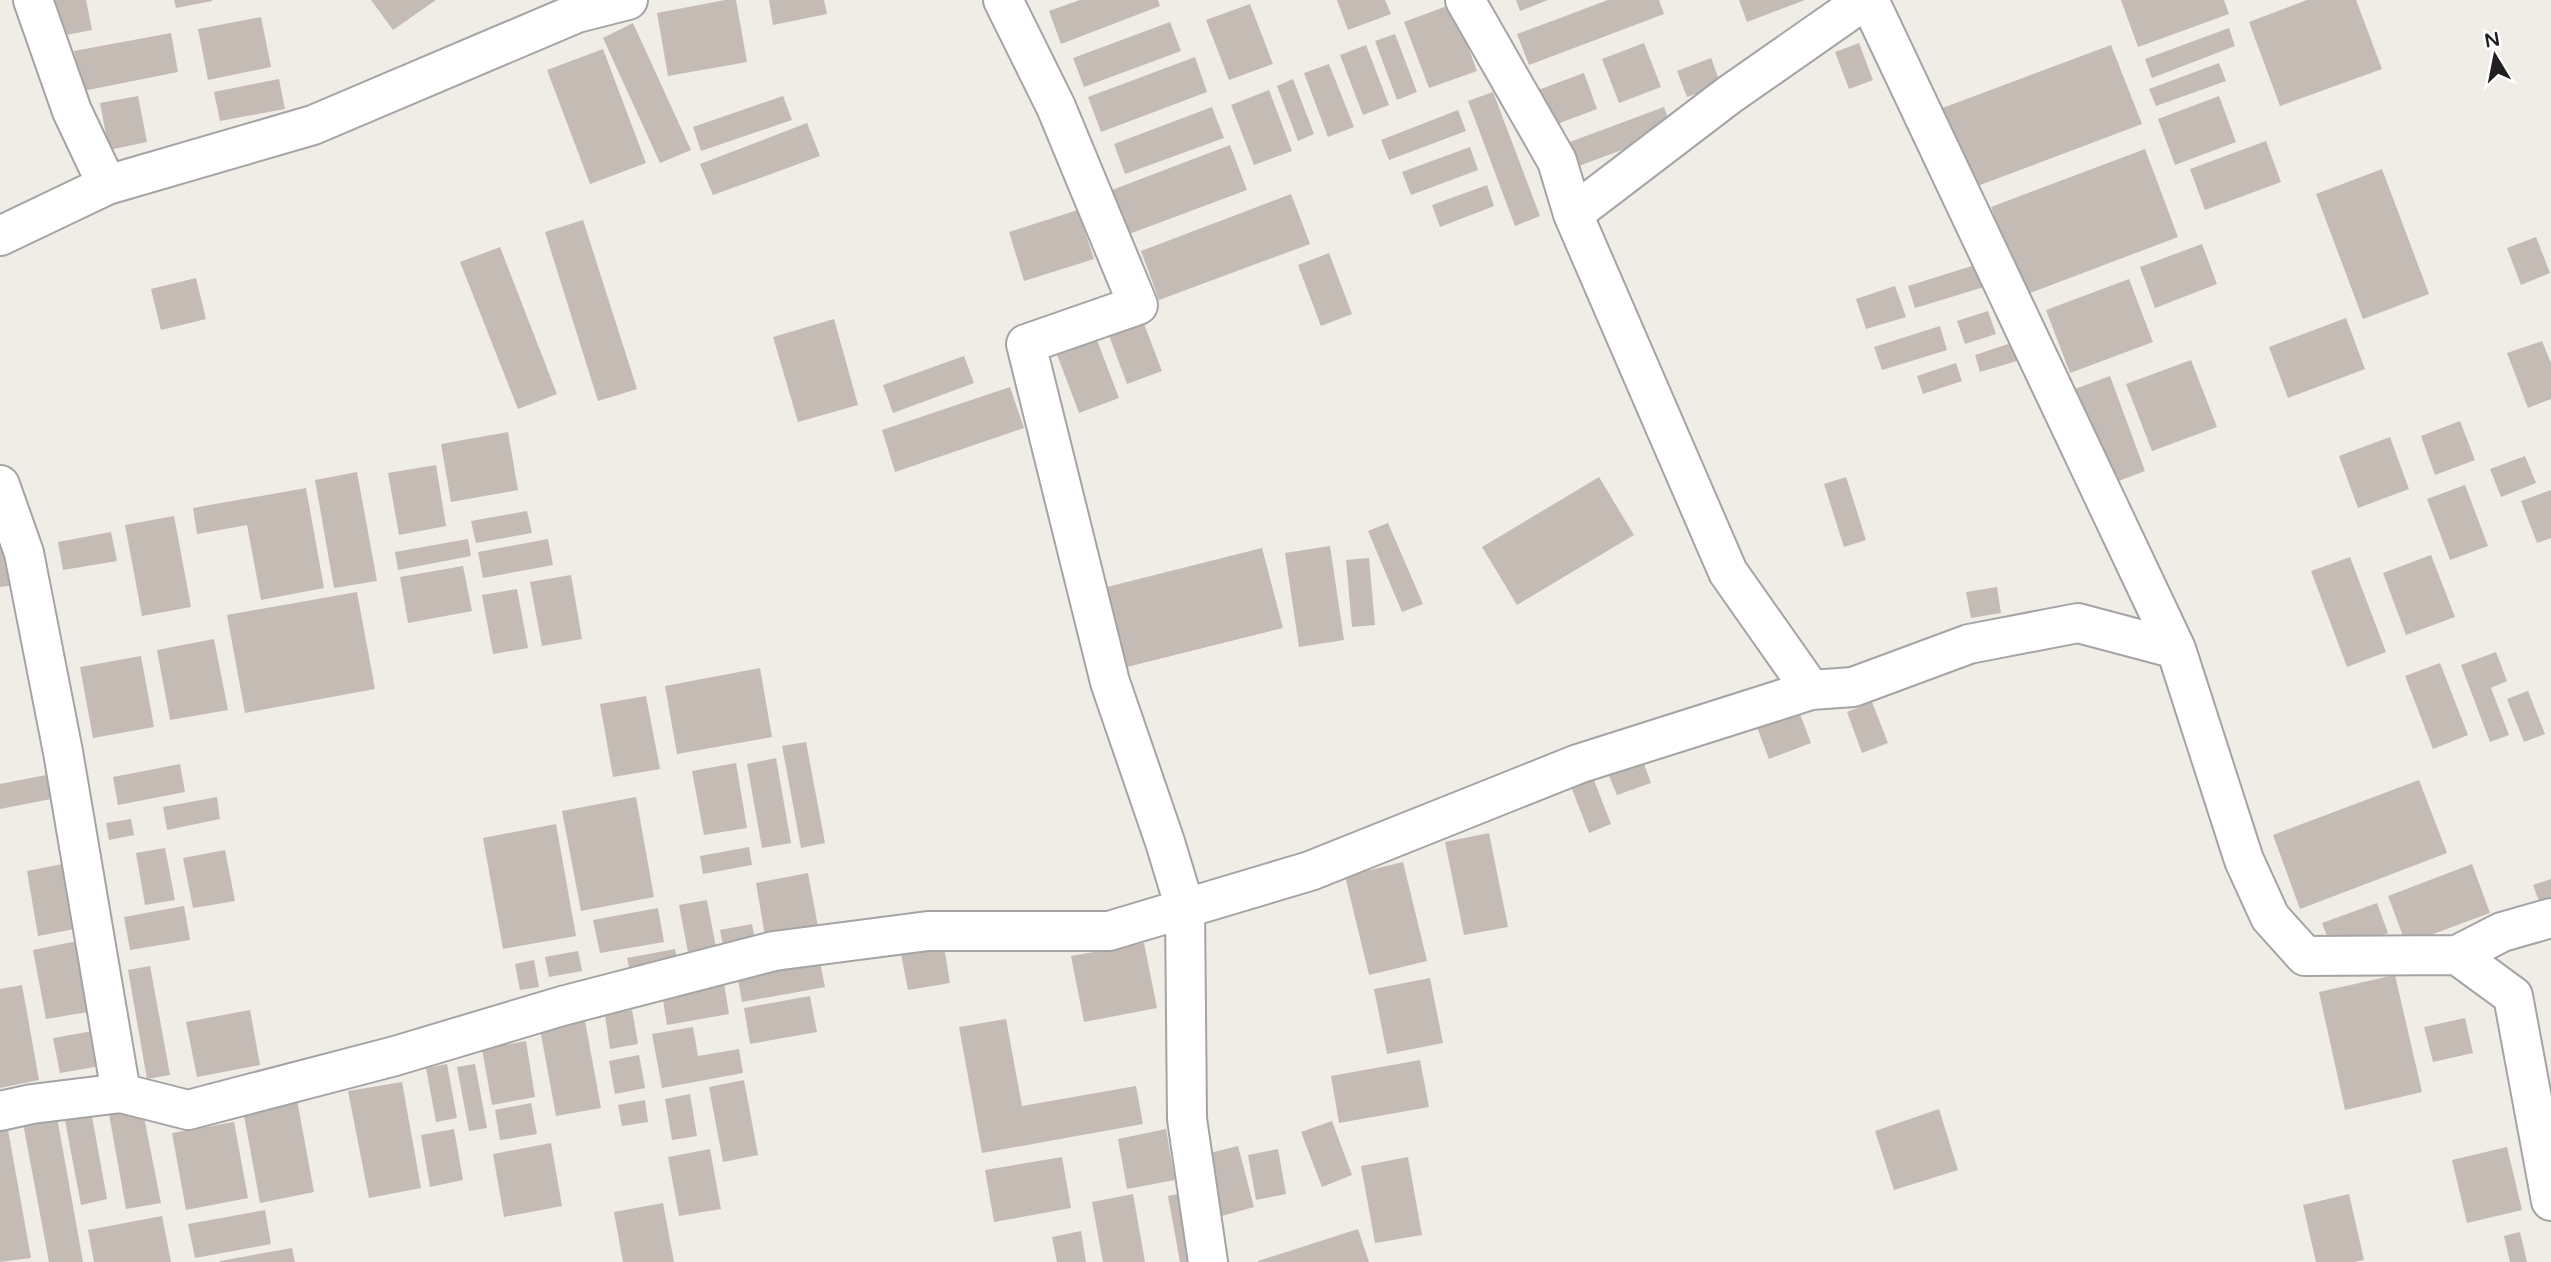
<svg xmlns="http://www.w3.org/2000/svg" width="2551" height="1262" font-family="'Varela Round',sans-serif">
<rect width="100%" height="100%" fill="#f0ece6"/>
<!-- building -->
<path fill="#c5bbb5" d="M54,0h32l6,30 -31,6z
M174,0h38v1l-36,7z
M371,0h65l-43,30z
M725,0h11l11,62 -79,14 -11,-63z
M769,0h55l3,14 -54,11z
M1080,0h78l2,6 -99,38 -12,-33z
M1337,0h48l6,14 -43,16z
M1516,0h32l-28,11z
M1608,0h51l5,14 -135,51 -12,-31z
M1739,0h66l-58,22z
M2121,0h103l5,14 -91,33z
M2307,0h49l26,69 -102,37 -31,-84z
M1250,4l23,60 -44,16 -23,-60z
M1452,4l25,67 -48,17 -25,-66z
M261,17l10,50 -63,13 -10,-51z
M1170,22l11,29 -97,36 -11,-29z
M633,23l58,127 -31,13 -57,-125z
M2229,28l6,18 -83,32 -7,-19z
M171,33l7,39 -95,19 -9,-40z
M1395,34l22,58 -20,8 -22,-59z
M1644,43l17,44 -42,16 -17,-44z
M1859,43l14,37 -24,9 -14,-37z
M1366,45l23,60 -26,10 -23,-60z
M2111,45l31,79 -175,66 -30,-80z
M603,49l43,114 -56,21 -43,-114z
M1195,57l12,35 -106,40 -13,-35z
M1711,58l10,27 -34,12 -10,-26z
M2219,63l7,18 -70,25 -7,-17z
M1329,64l25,63 -26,10 -24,-64z
M1584,73l13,36 -45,17 -14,-36z
M279,79l6,30 -65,12 -6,-29z
M1293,79l21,55 -16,7 -21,-55z
M1269,90l23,61 -38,14 -23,-60z
M1493,92l47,124 -25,10 -47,-125z
M138,96l9,46 -38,8 -9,-47z
M783,96l9,24 -91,31 -8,-24z
M2219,96l17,46 -61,23 -17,-46z
M1212,107l12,31 -99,36 -11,-30z
M1664,107l9,24 -97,36 -9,-24z
M1458,110l8,21 -77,29 -8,-20z
M807,123l13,33 -107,39 -13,-31z
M2266,141l15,41 -76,28 -15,-41z
M1230,145l17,45 -118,44 -17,-44z
M1470,147l8,23 -67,25 -9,-23z
M2145,149l33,88 -153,58 -34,-88z
M2382,169l47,125 -66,25 -47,-125z
M1487,185l7,21 -54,21 -8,-22z
M1291,194l19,50 -151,56 -18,-49z
M1078,210l16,49 -70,22 -15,-49z
M583,220l54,169 -39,12 -53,-169z
M2536,237l14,36 -29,12 -14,-37z
M2202,244l15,40 -62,24 -15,-41z
M500,247l57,147 -39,15 -58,-147z
M1329,253l23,61 -31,12 -23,-61z
M1978,264l6,23 -69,21 -7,-22z
M196,278l10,41 -45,11 -10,-41z
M2129,279l24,63 -83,31 -24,-63z
M1895,286l11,31 -40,12 -10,-30z
M1988,311l8,23 -31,10 -8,-23z
M1141,316l21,55 -35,13 -20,-54z
M2346,318l19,51 -77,29 -19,-51z
M834,319l24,86 -60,17 -25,-85z
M1940,326l7,24 -65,20 -8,-23z
M1095,335l24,63 -40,15 -24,-64z
M2542,341l9,22v36l-23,9 -21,-55z
M2011,343l6,18 -37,11 -5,-17z
M964,356l10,27 -81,30 -10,-28z
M2191,360l26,67 -65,24 -26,-67z
M1956,363l6,18 -39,13 -6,-18z
M2110,376l35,95 -37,14 -36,-95z
M1010,387l14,41 -129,44 -13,-42z
M2460,421l15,39 -40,15 -14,-39z
M508,432l10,58 -67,12 -10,-58z
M2390,437l19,52 -51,19 -19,-52z
M2525,456l11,27 -35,14 -11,-28z
M436,465l10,61 -47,9 -11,-62z
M357,472l20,109 -43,7 -19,-108z
M1599,477l35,58 -117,70 -35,-58z
M1846,477l20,63 -22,7 -20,-63z
M2465,485l23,61 -38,14 -23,-61z
M306,488l18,100 -63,12 -14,-75 -50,9 -4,-26z
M2551,490v48l-14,5 -16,-42z
M0,511l15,74 -15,2z
M527,511l5,22 -56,10 -5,-22z
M174,516l17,91 -49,9 -17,-91z
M1388,523l35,81 -21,8 -34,-81z
M111,532l6,29 -54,9 -5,-28z
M468,539l3,17 -73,14 -3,-18z
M548,539l5,26 -70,13 -5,-26z
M1330,546l14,94 -45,7 -14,-94z
M1262,548l21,80 -160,40 -20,-80z
M2431,555l24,62 -49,18 -23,-62z
M2350,557l36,95 -39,15 -36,-96z
M1369,558l6,67 -23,2 -6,-67z
M463,566l9,45 -64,12 -8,-46z
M571,575l11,64 -40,7 -12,-64z
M1997,587l4,26 -30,5 -5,-26z
M517,589l11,59 -35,6 -11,-59z
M357,592l18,97 -130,24 -18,-98z
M214,639l14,71 -58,10 -13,-70z
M2496,652l11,29 -16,7 18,47 -19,7 -29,-77z
M141,656l13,71 -61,11 -13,-71z
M2440,663l28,72 -35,14 -28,-73z
M760,668l12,69 -95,17 -12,-68z
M2528,691l17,43 -21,8 -17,-43z
M646,696l14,73 -47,8 -13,-73z
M1872,702l16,41 -26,10 -15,-41z
M1797,706l14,37 -42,16 -14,-37z
M806,742l19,101 -24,5 -19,-102z
M1640,753l11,30 -34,12 -12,-29z
M776,758l15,85 -29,5 -15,-84z
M736,763l11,65 -43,7 -12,-64z
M180,764l5,28 -67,13 -5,-28z
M46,775l5,24 -51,10v-25z
M1592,775l19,49 -22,9 -19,-49z
M2419,780l28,73 -147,56 -27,-74z
M217,797l3,22 -53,11 -4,-23z
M636,797l18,100 -73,14 -19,-100z
M131,819l3,16 -25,5 -3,-17z
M556,824l20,112 -73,13 -20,-111z
M1489,833l19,94 -44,8 -19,-93z
M749,847l3,18 -49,9 -3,-18z
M165,848l10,52 -30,5 -9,-52z
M225,850l10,51 -42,7 -10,-50z
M73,862l12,65 -47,9 -11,-65z
M1403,862l24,99 -58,14 -24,-99z
M2472,864l18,49 -84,31 -18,-48z
M808,873l11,59 -53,10 -10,-59z
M2551,879v30l-8,3 -10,-27z
M707,900l11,58 -28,5 -11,-58z
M2377,903l11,30 -54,21 -12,-31z
M184,906l6,34 -60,10 -6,-33z
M658,908l6,34 -64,11 -7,-33z
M752,924l4,22 -32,5 -4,-21z
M82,940l12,71 -48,8 -13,-69z
M943,941l7,42 -42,7 -8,-41z
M1144,943l13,65 -73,14 -13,-66z
M675,949l3,15 -48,8 -3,-14z
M578,951l4,20 -33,6 -4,-20z
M819,957l6,30 -83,15 -5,-29z
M534,960l5,27 -19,3 -5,-26z
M150,966l20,109 -23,4 -19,-109z
M2395,975l27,117 -77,18 -26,-118z
M1430,978l13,65 -56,11 -13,-65z
M724,983l5,31 -62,11 -5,-31z
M22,985l17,95 -39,8v-99z
M810,996l7,36 -67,12 -6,-36z
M250,1010l10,55 -63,12 -11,-55z
M632,1010l6,34 -28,5 -5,-34z
M2465,1018l8,35 -40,9 -9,-35z
M1006,1019l16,87 114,-20 7,38 -161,29 -23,-126z
M585,1021l16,87 -45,8 -16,-87z
M693,1027l5,29 41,-7 4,24 -81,15 -10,-54z
M93,1031l7,35 -40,7 -7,-35z
M526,1041l9,56 -43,8 -10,-56z
M639,1055l6,33 -30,6 -6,-33z
M1420,1060l9,47 -90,16 -8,-47z
M447,1064l10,54 -21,4 -10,-54z
M475,1064l12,64 -18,3 -12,-64z
M744,1080l14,75 -35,7 -14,-75z
M402,1082l19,106 -52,10 -21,-107z
M690,1094l7,42 -25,4 -7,-41z
M297,1100l17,92 -54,11 -17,-93z
M645,1100l3,22 -26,4 -4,-21z
M531,1103l6,31 -37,6 -5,-30z
M142,1107l19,96 -35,6 -17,-95z
M1939,1109l19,61 -64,20 -19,-59z
M91,1111l16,88 -26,6 -17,-90z
M57,1117l26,145h-34l-26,-139z
M1332,1121l20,54 -30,12 -21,-55z
M234,1122l14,76 -62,12 -14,-77z
M454,1129l9,51 -33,7 -9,-52z
M1166,1129l9,51 -48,9 -9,-50z
M8,1130l23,128 -31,4v-131z
M551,1143l11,63 -58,11 -11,-63z
M1238,1146l16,61 -36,10 -16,-62z
M2507,1147l15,63 -55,13 -15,-63z
M710,1149l11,60 -42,7 -11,-59z
M1278,1149l8,45 -30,6 -8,-45z
M1062,1157l9,51 -77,14 -9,-52z
M1408,1157l14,78 -47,8 -14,-77z
M1189,1192l13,70h-22l-12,-66z
M1133,1194l12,68h-42l-11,-60z
M2349,1194l15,66 -10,2h-38l-13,-57z
M663,1203l11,59h-51l-9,-50z
M265,1210l6,34 -76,14 -7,-34z
M162,1216l9,46h-77l-6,-32z
M1358,1229l11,33h-111v-1z
M1081,1231l5,31h-29l-5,-25z
M2520,1232l7,30h-17l-6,-26z
M292,1248l3,14h-75v-1z"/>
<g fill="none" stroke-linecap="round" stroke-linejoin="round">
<!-- minor casing -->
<g stroke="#a4a4a4" stroke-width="42">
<path id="minor" d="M33,0l39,111 35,74 206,-60 264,-112 51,-13
M1003,0l53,107 82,198 -112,39 84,338 55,160 20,66 2,211 21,143
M1465,0l92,161 16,53 155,358 83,118 42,-3 116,-43 109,-21 98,26 68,211 26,57 35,39 152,-1 56,41 38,205
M1869,0l307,649
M1573,214l156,-119 136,-95
M0,236l107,-51
M0,485l24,68 39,199 58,341
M2457,955l45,-23 49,-14
M0,1111l32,-7 89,-11 67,17 207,-54 167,-50 212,-55 154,-20h181l201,-60 268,-107 233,-74"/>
</g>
<!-- minor -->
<use href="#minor" stroke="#fff" stroke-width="38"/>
</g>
<!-- north arrow -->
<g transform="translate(2495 56) rotate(350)" stroke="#ffffff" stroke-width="5" paint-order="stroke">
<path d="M0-5L12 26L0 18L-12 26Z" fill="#202020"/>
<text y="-10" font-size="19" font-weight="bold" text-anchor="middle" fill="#202020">N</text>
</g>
</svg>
